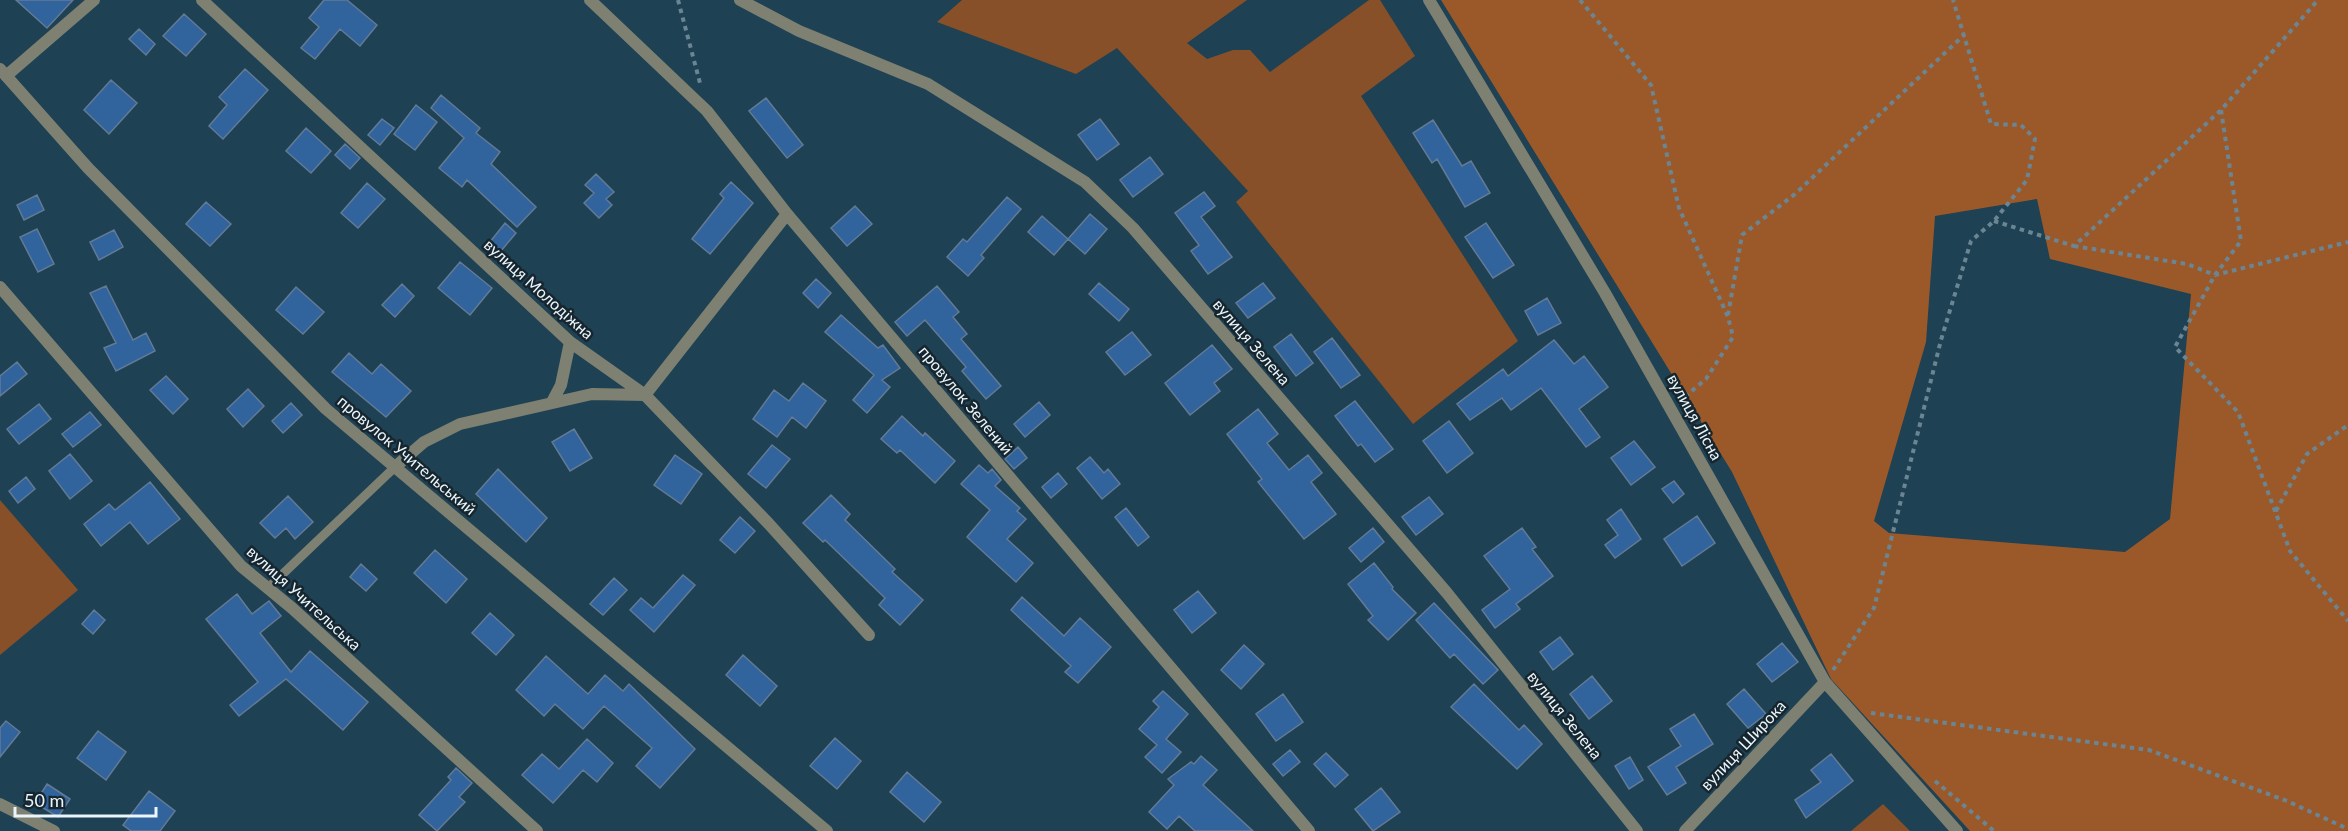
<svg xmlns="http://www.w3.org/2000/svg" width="2348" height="831" font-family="Lato,sans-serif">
<rect width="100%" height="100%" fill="#1e4153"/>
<!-- green -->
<path fill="#885029" d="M962,0h285l-60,43 20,16 26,-9h17l20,22 99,-72h11l35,56 -54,40 157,245 -105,83 -177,-222 12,-11 -131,-143 -41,26 -139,-52z
M0,500l78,90 -78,65z
M1883,804l27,27h-59z"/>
<!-- forest -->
<path fill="#9b592a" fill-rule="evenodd" d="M1441,0h907v831h-378l-139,-152 -99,-207zM2037,199l13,60 141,35 -21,225 -45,33 -236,-19 -15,-12 52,-179 9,-126z"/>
<!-- building -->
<path fill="#31639c" stroke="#637a96" stroke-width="1.5" d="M16,0h57l-26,28z
M324,0h23l30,25 -17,21 -20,-17 -25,30 -14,-11 18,-21 -10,-9z
M184,14l22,20 -20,22 -23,-20z
M139,29l16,15 -9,11 -17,-16z
M245,69l23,21 -45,49 -14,-13 18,-21 -8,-8z
M111,80l26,23 -28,31 -25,-24z
M441,95l39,33 -4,5 24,19 -9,12 45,43 -19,20 -50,-47 -5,7 -23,-19 25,-30 -33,-30z
M766,98l37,47 -16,13 -38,-47z
M416,105l21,17 -22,28 -21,-16z
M382,119l12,9 -14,17 -12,-10z
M1100,119l19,25 -22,16 -19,-25z
M1433,120l29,46 9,-5 19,32 -25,14 -28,-48 -5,4 -19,-30z
M306,128l25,23 -20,22 -25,-22z
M345,144l15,14 -10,11 -15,-14z
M1150,157l13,17 -30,23 -13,-17z
M596,174l18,18 -8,7 6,6 -13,13 -15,-15 10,-10 -9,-8z
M731,182l22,21 -43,51 -18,-15 32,-41 -4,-4z
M367,183l18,16 -27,29 -17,-15z
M1204,192l11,14 -14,11 31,40 -24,17 -17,-23 8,-6 -24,-32z
M37,195l7,15 -20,10 -7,-15z
M1007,197l14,12 -40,46 3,3 -16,18 -21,-19 16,-18 4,3z
M206,202l25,22 -21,22 -24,-22z
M855,206l17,18 -25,22 -16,-18z
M1090,214l17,15 -22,25 -17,-15z
M1042,216l26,23 -14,16 -26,-23z
M505,223l11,10 -15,18 -11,-9z
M1486,223l28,42 -21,13 -28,-41z
M37,229l17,35 -16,8 -18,-35z
M114,230l9,17 -24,13 -9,-18z
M460,262l32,26 -22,27 -32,-27z
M816,279l15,14 -13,15 -15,-15z
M1099,283l30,26 -10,12 -30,-27z
M1263,283l12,15 -27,20 -12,-15z
M402,284l12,12 -19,21 -13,-12z
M106,286l27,54 13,-7 9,18 -39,20 -12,-23 12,-5 -26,-50z
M937,286l22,26 -6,5 14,17 -6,5 40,47 -15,13 -24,-28 4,-4 -41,-47 -18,16 -12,-14z
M296,287l28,25 -21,22 -27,-24z
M1547,298l14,25 -23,12 -13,-24z
M841,315l37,33 5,-3 17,23 -18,12 8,7 -23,26 -14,-13 21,-25 -49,-43z
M1132,332l19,23 -26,20 -19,-23z
M1291,334l22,29 -17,13 -22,-29z
M1332,338l28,37 -19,13 -27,-36z
M1554,340l20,24 10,-8 24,31 -29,22 21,28 -14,10 -45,-59 -30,22 -9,-12 -32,22 -13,-16 46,-35 5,7z
M1212,345l20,24 -18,14 6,8 -30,24 -25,-32z
M349,353l23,21 9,-10 30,27 -25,26 -54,-45z
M17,362l10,12 -27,22v-20z
M166,376l22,23 -15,15 -23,-24z
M803,383l23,18 -20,27 -14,-11 -15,20 -24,-18 21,-29 15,11z
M248,389l16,17 -21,21 -16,-18z
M1355,401l38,48 -18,13 -14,-18 -3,2 -23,-30z
M1039,402l11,13 -25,22 -11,-13z
M291,403l11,12 -19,18 -11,-12z
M39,404l12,15 -32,25 -12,-15z
M1258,409l20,25 -11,9 22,27 19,-15 14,18 -11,9 25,32 -32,25 -46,-57 4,-3 -35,-45z
M90,412l11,13 -28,22 -11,-13z
M902,416l21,20 2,-3 30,28 -20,22 -35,-33 -3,3 -16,-14z
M1449,421l24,32 -26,20 -24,-32z
M574,429l18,29 -22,13 -18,-29z
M1634,441l21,26 -24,18 -20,-27z
M772,445l18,14 -24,29 -18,-14z
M1018,447l9,11 -13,11 -9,-10z
M70,454l22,27 -22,18 -21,-28z
M675,455l27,19 -21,30 -27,-19z
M1090,457l14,16 4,-4 12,15 -18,15 -25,-31z
M979,465l9,8 4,-4 9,11 -6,6 25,22 -3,3 9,8 -19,20 26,24 -17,19 -49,-45 23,-27 -29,-26z
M498,469l49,49 -21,24 -50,-48z
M1058,473l9,11 -16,14 -9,-11z
M26,477l9,12 -17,14 -9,-12z
M1674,481l10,13 -11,9 -11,-14z
M150,482l30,37 -32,25 -18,-22 -29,24 -17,-22 25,-20 6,6z
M831,495l19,19 -5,6 50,49 -3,3 31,28 -23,25 -21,-20 6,-7 -60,-58 -2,2 -20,-19z
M288,496l25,26 -18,17 -9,-11 -11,10 -15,-15z
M1429,497l14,17 -27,21 -14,-18z
M1126,508l23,29 -11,9 -23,-29z
M1621,509l20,30 -26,19 -10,-13 13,-10 -11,-15z
M1697,516l18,27 -33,23 -18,-27z
M740,517l15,14 -20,22 -15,-13z
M1373,528l11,14 -23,20 -12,-14z
M1522,528l14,19 -4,2 21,27 -37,28 4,5 -25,19 -13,-18 28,-21 -26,-33z
M435,550l32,29 -21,24 -32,-30z
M1374,563l19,24 -1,2 24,24 -28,27 -20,-20 5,-4 -25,-32z
M361,564l16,15 -11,12 -16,-14z
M683,575l12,10 -41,47 -24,-22 11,-12 12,10z
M614,578l13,12 -24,25 -13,-11z
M1198,591l18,22 -24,20 -18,-23z
M237,594l15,20 17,-13 12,15 -21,17 31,39 19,-21 58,51 -25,28 -57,-51 -47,37 -9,-11 28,-23 -52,-63z
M1022,597l42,39 16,-18 31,29 -33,36 -13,-11 6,-6 -60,-56z
M1434,603l64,67 -15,14 -29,-30 -4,4 -34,-38z
M94,610l11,10 -12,14 -11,-10z
M490,613l24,22 -18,20 -24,-22z
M1560,637l13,17 -20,16 -13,-18z
M1782,643l16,19 -26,20 -15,-18z
M1244,645l20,19 -23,25 -20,-19z
M743,655l34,31 -17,20 -34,-31z
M546,656l42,38 17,-19 18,16 6,-7 66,65 -35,39 -24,-22 16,-18 -48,-42 -21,23 -28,-25 -11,12 -28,-26z
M1592,676l20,25 -23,18 -19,-25z
M1474,684l45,46 5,-5 18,19 -25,25 -66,-62z
M1744,689l22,25 -18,14 -21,-24z
M1163,691l25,23 -22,25 15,13 -19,21 -17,-16 12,-12 -18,-16 20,-22 -6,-6z
M1283,694l20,28 -27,19 -20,-27z
M1694,714l19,30 -37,23 10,16 -19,12 -19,-28 33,-21 -11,-17z
M6,721l14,11 -20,25v-29z
M98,731l28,21 -20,28 -29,-22z
M835,738l26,23 -24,28 -27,-23z
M587,739l26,24 -16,19 -14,-12 -30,33 -31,-28 20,-21 17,15z
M1290,750l10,12 -17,14 -10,-12z
M1326,753l22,22 -13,12 -21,-23z
M1831,754l22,27 -47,37 -11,-18 26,-18 -10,-12z
M1201,756l16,14 -14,15 50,46h-58l-16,-15 -12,13 -18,-17 25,-27 -6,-6 23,-17 3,2z
M1630,757l13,23 -14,9 -14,-23z
M456,768l16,15 -13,14 6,5 -28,29 -18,-16 32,-35 -3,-3z
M907,772l34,30 -17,20 -34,-30z
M47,784l23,15 -12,18 -23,-14z
M1381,788l19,24 -27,19 -18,-22z
M149,791l26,20 -15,20h-29l-8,-6z"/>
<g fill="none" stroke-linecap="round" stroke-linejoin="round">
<!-- path -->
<path stroke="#6b8593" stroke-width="4" stroke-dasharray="4.5 4.5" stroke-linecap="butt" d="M678,0l22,83
M1580,0l71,85 28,123 49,109 5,20 -27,42 -25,21
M2221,110l20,131 -26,34 -40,72 63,65 52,139 58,70
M1994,221l80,25 147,-136 97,-110
M2074,246l113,18 28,11 133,-33
M1728,315l14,-80 53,-41 169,-159
M2276,511l31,-57 41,-29
M1833,670l41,-62 67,-268 30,-99 23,-20 33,-41 8,-41 -14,-14 -30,-1 -38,-124
M1871,713l278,37 138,51 61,28
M1935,781l59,50"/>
<!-- service -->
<path stroke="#7e8071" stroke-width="9" d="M268,588l127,-121"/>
<!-- minor -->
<path stroke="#7e8071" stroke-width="12" d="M202,0l368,342 75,53 124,129 100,111
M590,0l117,111 80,103 522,617
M740,0l59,31 129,53 157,98 48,46 314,365 190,238
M1429,0l176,293 220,389 132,149
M0,69l88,99 238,241 501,422
M6,76l88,-76
M0,287l241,279 51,42 245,223
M552,402l9,-17 9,-43
M395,467l29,-25 36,-18 132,-30 53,1 142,-181
M0,804l54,27
M1685,831l140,-149"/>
</g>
<g text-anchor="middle" stroke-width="5" stroke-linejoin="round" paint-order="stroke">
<!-- street labels -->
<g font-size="16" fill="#eaf6fc" stroke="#17262e">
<text transform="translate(539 289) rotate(42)" y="6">вулиця Молодіжна</text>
<text transform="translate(1252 342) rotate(49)" y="6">вулиця Зелена</text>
<text transform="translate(966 400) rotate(50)" y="6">провулок Зелений</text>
<text transform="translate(1695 417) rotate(61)" y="6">вулиця Лісна</text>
<text transform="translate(407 455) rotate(40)" y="6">провулок Учительський</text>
<text transform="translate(304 598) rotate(42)" y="6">вулиця Учительська</text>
<text transform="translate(1565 715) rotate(51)" y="6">вулиця Зелена</text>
<text transform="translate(1743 745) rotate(-47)" y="6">вулиця Широка</text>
</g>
</g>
<!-- scale -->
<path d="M15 807v9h141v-9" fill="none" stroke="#eaf6fc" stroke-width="3"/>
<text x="24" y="807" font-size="18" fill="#eaf6fc" stroke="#17262e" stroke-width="4.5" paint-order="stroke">50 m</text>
</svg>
